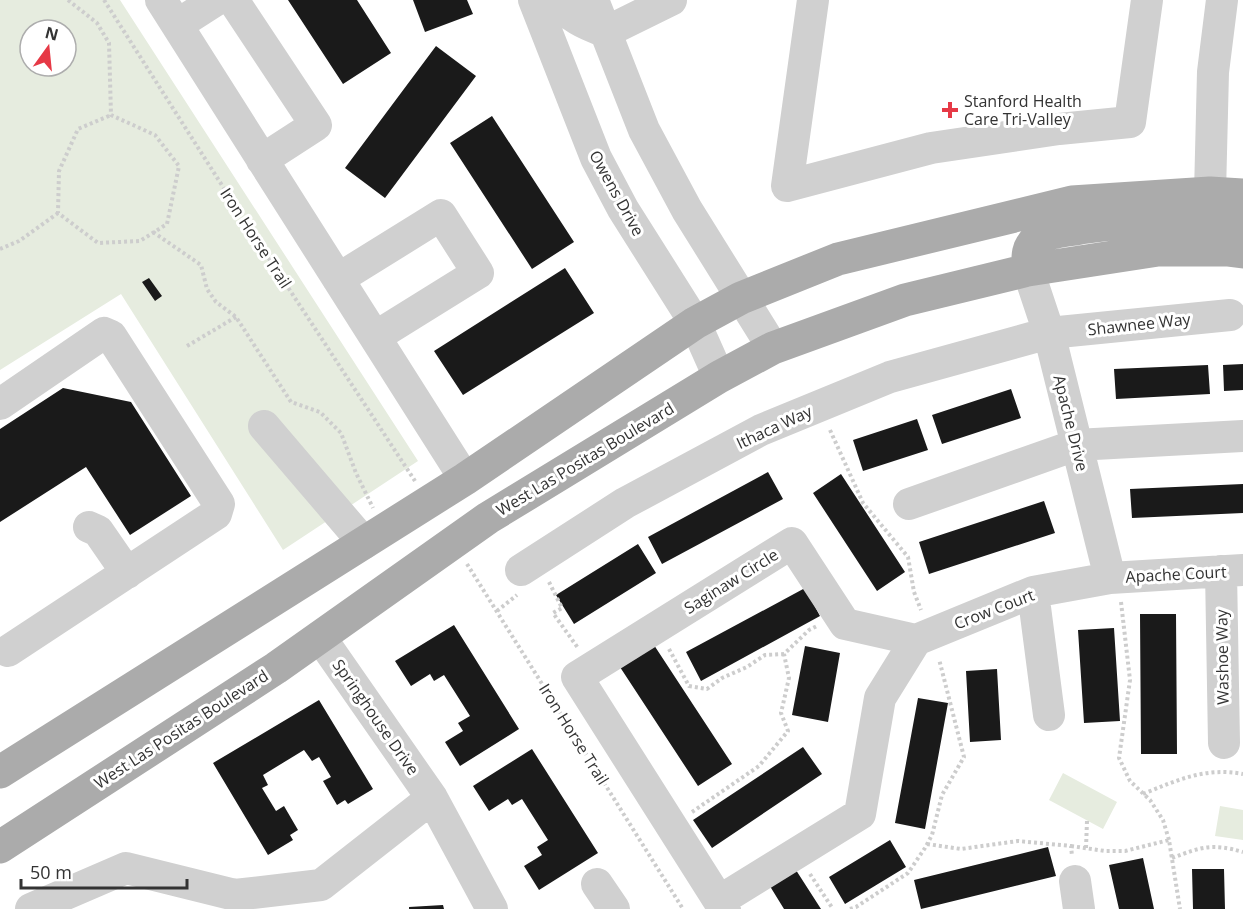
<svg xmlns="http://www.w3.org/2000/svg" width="1243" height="909" font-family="'Open Sans',sans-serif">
<rect width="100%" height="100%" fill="#fff"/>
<!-- green -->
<path fill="#e6ecdf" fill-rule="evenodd" d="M0,0h120l298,461 -135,89 -162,-256 -121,76zM30,30h36v36h-36z
M1063,773l54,29 -14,27 -54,-29z
M1220,806l23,4v30l-28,-4z"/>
<!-- building -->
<path fill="#1a1a1a" d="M288,0h69l34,53 -48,31z
M413,0h54l6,14 -48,18z
M436,46l40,30 -91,122 -40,-30z
M492,116l82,126 -42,27 -82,-126z
M565,268l29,45 -131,82 -29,-44z
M149,278l13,18 -7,5 -13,-19z
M1243,364v26l-19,1 -1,-26z
M1208,365l2,29 -94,5 -2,-30z
M63,388l68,14 60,94 -61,39 -44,-68 -86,55v-93z
M1011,389l10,29 -79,26 -10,-29z
M917,419l11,31 -65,21 -10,-31z
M768,472l15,27 -121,65 -14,-27z
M841,474l64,98 -28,19 -64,-98z
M1243,484v29l-111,5 -2,-29z
M1044,501l11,32 -126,41 -10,-32z
M638,544l18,29 -82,51 -18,-29z
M805,588l15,28 -119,65 -15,-29z
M1140,614h36l1,140h-36z
M454,625l65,104 -59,37 -15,-24 18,-11 -5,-8 12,-7 -26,-41 -10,6 -4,-7 -19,12 -16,-25z
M1114,628l6,93 -36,2 -6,-93z
M652,642l80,122 -34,22 -80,-122z
M805,646l35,7 -12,69 -36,-7z
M997,669l4,71 -31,2 -4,-71z
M918,698l30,5 -23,126 -30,-6z
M319,700l54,89 -25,15 -3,-4 -8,5 -14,-24 8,-4 -12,-20 -7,4 -8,-11 -41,25 5,10 -6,3 14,23 8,-5 14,24 -8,5 3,5 -25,15 -55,-92z
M803,747l19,27 -110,74 -19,-28z
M532,749l66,104 -59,37 -15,-24 18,-11 -5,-8 11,-7 -26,-41 -10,6 -4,-6 -19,12 -16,-25z
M890,840l16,27 -61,37 -16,-27z
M1048,847l8,29 -135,33 -7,-29z
M1143,858l11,51h-35l-10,-44z
M794,867l27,42h-37l-16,-26z
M1192,869h32l1,40h-32z
M443,905l1,4h-35v-2z"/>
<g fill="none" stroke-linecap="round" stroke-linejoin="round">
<!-- path -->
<path stroke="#cdcdcd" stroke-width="4" stroke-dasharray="3 3" stroke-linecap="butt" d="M68,0l29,23 12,20 2,72 44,20 24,31 -12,58 -27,17 -42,2 -40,-30 1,-42 19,-42 33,-14
M104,0l149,234 162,247
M153,232l48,33 6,24 9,13 20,15 55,85 29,10 21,21 15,40 17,35
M0,249l19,-8 39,-28
M187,346l49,-29
M830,430l33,73 45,54 6,35 7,18
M467,564l216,345
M549,582l13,26 -9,5 25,35
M1121,602l9,78 -11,78 11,23 20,19 13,20 6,20
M497,611l20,-16
M669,649l20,37 18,3 15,-11 25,-11 18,-12 19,-1
M1143,794c34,-14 63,-27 100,-20
M692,812l67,-46 29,-35 -7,-18 8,-35 -5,-24 25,-24 8,-4
M927,844l34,5 57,-8 53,5 1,10
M1071,846l34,5h20l44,-11 11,69
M1086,848l1,-27
M1172,858c29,-11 40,-15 71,-6
M810,874l23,35
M850,909l6,-2 52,-34 17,-25 7,-13 10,-40 22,-38 -25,-98"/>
<!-- minor -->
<path stroke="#d0d0d0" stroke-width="32" d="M161,0l304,479
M233,0l83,125 -54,35
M534,0l62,158 27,51 72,114 24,54
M559,0c9,18 29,25 47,32
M593,0l51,130 43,80 86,138
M813,0l-26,186 144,-38 128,-19 71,-7 17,-122
M177,25l39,-25
M606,32l65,-32
M1210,193l3,-121 9,-72
M1028,270l21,63 61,245
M338,279l103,-64 37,58 -103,64
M0,404l104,-71 7,3 108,168 -3,10 -208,137
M264,426l100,117
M909,504l167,-59 167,-9
M89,527l9,4 29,42
M521,570l104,-67 136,-73 129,-53 159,-44 181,-18
M1221,571l3,172
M1033,592l16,123
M320,637l112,161 60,111
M916,640l117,-48 77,-14 133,-8
M1075,881l4,28
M597,884l17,25
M719,901l141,-87 20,-116 36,-58 -71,-16 -53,-81 -215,134 142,224 6,8
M31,909l95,-41 109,27 86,-10 111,-87"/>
<!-- major -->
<path stroke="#ababab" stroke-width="33" d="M1028,270c0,-10 -2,-22 8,-30 11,-9 30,-9 44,-12 54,-8 108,-11 163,-8
M0,772l465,-293 230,-156 46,-25 97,-39 234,-57 138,-9 33,2
M0,847l276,-179 212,-150 231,-141 54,-29 132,-48 123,-30 130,-20h69l16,2"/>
</g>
<!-- markers -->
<path fill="#e63946" stroke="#fff" stroke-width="2" d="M947 101h6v6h6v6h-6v6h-6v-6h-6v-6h6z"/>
<g text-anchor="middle" stroke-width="6" stroke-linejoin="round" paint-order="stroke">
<!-- poi labels -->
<g font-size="16" fill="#333" stroke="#fff" text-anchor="start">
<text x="964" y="107">Stanford Health<tspan x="964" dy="18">Care Tri-Valley</tspan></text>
</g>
<!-- street labels -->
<g font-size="16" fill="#333" stroke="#fff">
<text transform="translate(617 193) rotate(61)" y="6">Owens Drive</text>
<text transform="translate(256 238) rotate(57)" y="6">Iron Horse Trail</text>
<text transform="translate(1139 324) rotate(-6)" y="6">Shawnee Way</text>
<text transform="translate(1071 423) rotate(76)" y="6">Apache Drive</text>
<text transform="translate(774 427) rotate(-25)" y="6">Ithaca Way</text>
<text transform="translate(585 459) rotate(-31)" y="6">West Las Positas Boulevard</text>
<text transform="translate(1176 574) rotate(-3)" y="6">Apache Court</text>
<text transform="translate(731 581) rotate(-32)" y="6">Saginaw Circle</text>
<text transform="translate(994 609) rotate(-21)" y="6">Crow Court</text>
<text transform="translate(1222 657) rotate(-91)" y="6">Washoe Way</text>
<text transform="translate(376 717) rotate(55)" y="6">Springhouse Drive</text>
<text transform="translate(181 729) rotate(-33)" y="6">West Las Positas Boulevard</text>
<text transform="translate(574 734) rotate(58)" y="6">Iron Horse Trail</text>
</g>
</g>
<!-- north arrow -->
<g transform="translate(48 48) rotate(15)"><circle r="28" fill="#ffffff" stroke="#adadad" stroke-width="1.5"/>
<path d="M0-4.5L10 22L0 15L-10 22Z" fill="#e63946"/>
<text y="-9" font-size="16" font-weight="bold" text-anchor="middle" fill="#333333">N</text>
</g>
<!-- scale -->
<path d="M21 879v9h166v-9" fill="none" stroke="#333333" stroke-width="3"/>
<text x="30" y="879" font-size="18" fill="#333333" stroke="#ffffff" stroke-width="4.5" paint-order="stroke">50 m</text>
</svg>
